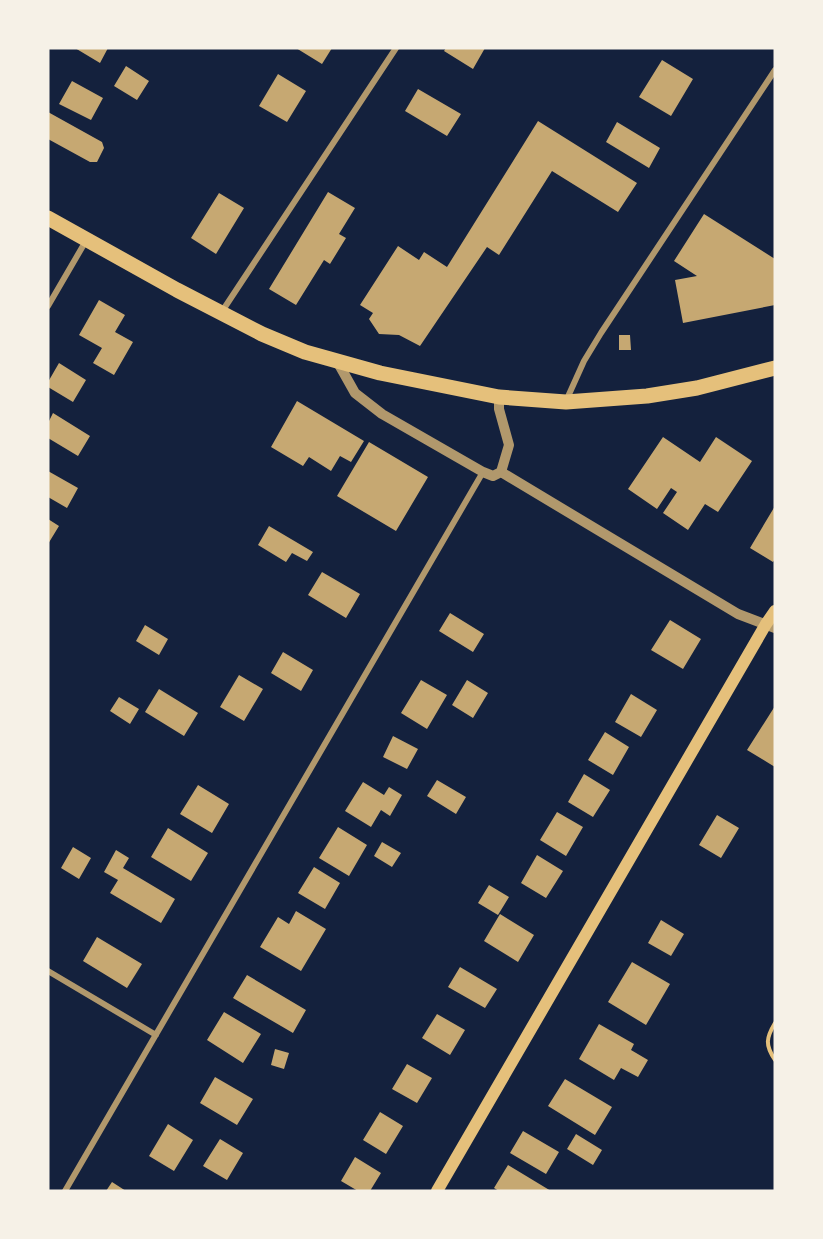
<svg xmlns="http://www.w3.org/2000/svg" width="823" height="1239" font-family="Arial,sans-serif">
<rect width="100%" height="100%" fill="#14213d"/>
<!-- building -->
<path fill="#c6a872" d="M75,48h33l-8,15z
M296,48h36l-10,16z
M446,48h39l-12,21 -29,-18z
M662,60l31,19 -22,37 -32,-19z
M126,66l23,15 -12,19 -23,-14z
M278,74l28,17 -19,31 -28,-16z
M72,81l31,17 -12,22 -32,-16z
M418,89l43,25 -14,22 -42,-25z
M48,112l54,30 2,6 -7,14h-7l-42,-23z
M538,121l99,62 -19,29 -66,-41 -53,84 -12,-8 -67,99 -21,-11 -20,-1 -10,-15 4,-6 -13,-8 38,-59 21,14 5,-8 23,15z
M617,122l43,26 -11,20 -43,-26z
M328,192l27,16 -16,26 7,4 -16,26 -6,-4 -28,45 -27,-16z
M219,193l25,15 -28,46 -25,-16z
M704,214l71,45v46l-92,18 -8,-43 22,-4 -23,-15z
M99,300l26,15 -10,17 18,10 -19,33 -21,-12 9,-15 -23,-13z
M619,335h11l1,15h-12z
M59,363l27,17 -13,22 -25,-15v-5z
M297,401l67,40 -13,21 -11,-6 -9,15 -22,-14 -6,9 -32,-19z
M53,413l37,23 -12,20 -30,-18v-15z
M663,437l37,25 16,-25 36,24 -34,51 -13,-8 -17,26 -25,-17 14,-21 -6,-4 -14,21 -29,-20z
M369,442l59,35 -32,54 -59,-35z
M48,471l30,17 -11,20 -19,-11z
M775,506v53l-2,3 -23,-14z
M48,519l11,7 -11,18z
M269,526l44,26 -6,9 -15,-8 -6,9 -28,-17z
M322,572l38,22 -14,24 -38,-23z
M450,613l34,21 -11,18 -34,-21z
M670,620l31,19 -18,30 -32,-19z
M145,625l23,14 -9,16 -23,-14z
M283,652l30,18 -12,21 -30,-18z
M239,675l24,14 -19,32 -24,-14z
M421,680l26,15 -20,34 -26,-16z
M467,680l21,13 -15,25 -21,-13z
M159,689l39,24 -14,23 -39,-24z
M631,694l26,16 -16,27 -26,-15z
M119,697l20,12 -9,15 -20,-13z
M775,706v61l-28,-17z
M605,732l24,15 -16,28 -25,-15z
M393,736l25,13 -11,20 -24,-12z
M584,774l26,16 -17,27 -25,-15z
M437,780l29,17 -10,17 -29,-18z
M363,782l21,13 5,-8 13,8 -12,21 -9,-6 -10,17 -26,-16z
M198,785l31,19 -17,29 -32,-19z
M557,812l26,15 -17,29 -26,-16z
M717,815l22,13 -18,30 -22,-13z
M338,827l29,18 -18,31 -30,-18z
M168,828l40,25 -17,28 -40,-24z
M382,842l19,11 -9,14 -18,-11z
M73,847l18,11 -12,21 -18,-11z
M116,850l13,8 -6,10 52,31 -14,24 -51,-30 8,-13 -14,-8z
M537,855l26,16 -17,27 -25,-15z
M314,867l26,16 -15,26 -27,-16z
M489,885l20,12 -11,18 -20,-12z
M296,911l30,18 -25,42 -41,-24 18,-30 11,7z
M500,914l34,21 -16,27 -34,-21z
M661,920l23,14 -13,22 -23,-13z
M97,937l45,27 -15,24 -44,-27z
M632,962l38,22 -24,41 -38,-23z
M460,967l37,22 -12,19 -37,-21z
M247,975l59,35 -13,23 -60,-35z
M224,1012l37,22 -18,29 -36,-23z
M437,1014l28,16 -15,25 -28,-17z
M599,1024l35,20 -3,6 17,10 -10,17 -17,-9 -7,12 -35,-21z
M275,1049l14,4 -5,16 -13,-4z
M407,1064l25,14 -15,25 -25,-14z
M215,1077l38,22 -16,26 -37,-22z
M565,1079l47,28 -17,28 -47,-29z
M380,1112l23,14 -17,28 -23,-14z
M168,1124l25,16 -19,31 -25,-15z
M523,1131l36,21 -13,22 -36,-21z
M576,1134l26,16 -9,15 -26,-16z
M220,1139l23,14 -16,27 -24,-14z
M355,1157l26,16 -11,18h-12l-17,-10z
M508,1165l43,26h-52l-5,-3z
M112,1182l14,9h-20z"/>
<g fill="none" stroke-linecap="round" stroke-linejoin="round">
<!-- path -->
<path stroke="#e5c07b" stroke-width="4" d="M775,1023c-9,15 -10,22 0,37"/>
<!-- minor -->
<path stroke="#b1986c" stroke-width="6" d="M48,306l39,-67
M221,313l175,-265
M566,401l18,-40 17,-28 174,-263
M48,971l108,64
M65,1191l418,-719"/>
<!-- tertiary -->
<path stroke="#b1986c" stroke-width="10" d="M337,361l18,32 27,21 101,58 10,4 8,-4 8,-27 -10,-36v-12
M501,472l237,142 37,14"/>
<!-- secondary -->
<path stroke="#e5c07b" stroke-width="12" d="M437,1191l329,-567 9,-13"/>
<!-- primary -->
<path stroke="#e5c07b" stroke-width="15" d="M48,218l129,72 85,44 43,18 75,21 119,24 67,5 81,-6 50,-8 78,-20"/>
</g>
<!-- border -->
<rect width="823" height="1239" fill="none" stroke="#f6f1e7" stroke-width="99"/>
</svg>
